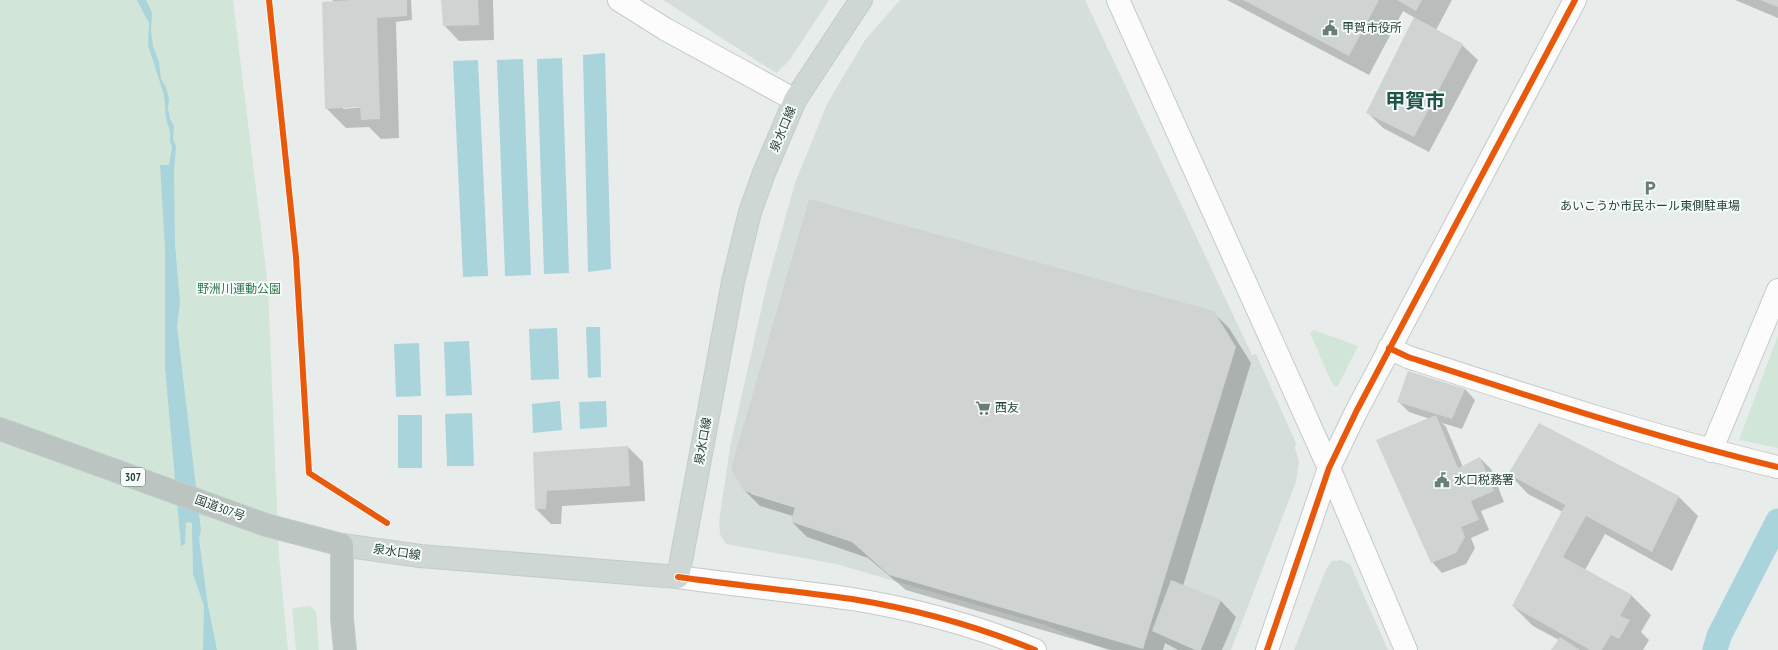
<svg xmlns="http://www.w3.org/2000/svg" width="1778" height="650" font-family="'PT Sans Narrow','Noto Sans JP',sans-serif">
<rect width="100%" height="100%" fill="#e8edeb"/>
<!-- built -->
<path fill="#d6dedb" d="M663,0h166l-40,61 -13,12z
M900,0h185l167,355 4,-1 40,89 -1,5 4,13 -3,21 -65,168h-125l-61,-25 -209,-61 -110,-20 -6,-10 -1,-12 11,-75 37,-163 28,-101 33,-81 37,-62z
M1341,560l9,4 38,86h-94l32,-81 6,-8z"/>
<!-- green -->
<path fill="#d1e6d8" d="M0,0h233l35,287 11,270 9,93h-288z
M1314,330l44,16 -20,40h-4l-4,-7 -20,-46z
M1778,335v113l-39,-8z
M310,606l6,5 3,39h-23l-4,-42z"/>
<!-- water -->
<path fill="#a9d4db" d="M137,0h9l6,13 -1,18 2,15 6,16 2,17 5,8 3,12 -1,9 2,11 4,7 -1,13 3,8 -2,23 1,74 5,59 -3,23 24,204 -2,8 8,62 10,50h-14l1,-44 -11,-32 -1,-51 -6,-1 -1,22 -4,2 -16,-179v-118l-5,-84h9l3,-18 -2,-5v-10l-4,-14 -2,-23 -16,-50 1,-22z
M605,53l6,216 -23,3 -5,-217z
M562,58l7,215 -25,1 -7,-215z
M523,59l8,216 -26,1 -8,-216z
M478,60l10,216 -25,1 -10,-216z
M586,327h14l1,50 -13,1z
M557,328l2,51 -28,1 -2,-51z
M469,341l3,54 -26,1 -2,-54z
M419,343l2,53 -25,1 -2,-53z
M560,401l2,29 -29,3 -1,-29z
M606,401l1,26 -27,2 -1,-27z
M472,413l2,53h-27l-2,-52z
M398,415h24v53h-24z"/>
<!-- shadow -->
<path fill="#0003" fill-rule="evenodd" d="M332,0h79l1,20 -16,2 3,116 -18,1 -12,-12 -23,1 -20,-20 9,-105zM365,105v2l-22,2v-2z
M442,0h51l1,40 -35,1 -15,-16z
M1227,0h225l-16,30 26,15 16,15 -49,92 -46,-24 -15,-15 47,-95 -12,-7 -34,64z
M1735,0h43v18z
M1213,312l16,16 22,35 -68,223 38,15 15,16 -14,33h-44l-13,-7 -2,7h-52l-205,-60 -38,-32 -61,-21 -15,-15 1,-6 -33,-10 -16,-16zM751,492l49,15 -1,2 -48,-15z
M1465,389l10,11 -13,29 -20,-6 4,4 17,40 17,-9 11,11 13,33 -23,9 8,19 -18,8 4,10 -9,16 -24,9 -10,-11 -2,-143 -21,-7 -11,-11z
M1539,424l140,73 19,19 -26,55 -67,-37 -20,36 47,26 19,19 -10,17 8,8 -6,10h-91l7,-10 -26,-14 -20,-20 50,-94 -35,-18 -19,-20z
M628,447l15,15 2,39 -83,5 -1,18h-10l-15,-15 -2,-56z"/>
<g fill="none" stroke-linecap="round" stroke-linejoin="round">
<!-- canal -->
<path stroke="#a9d4db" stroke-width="25" d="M1715,650l4,-14 59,-115"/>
</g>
<!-- building -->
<path fill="#cfd4d2" d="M352,0h55v16l-30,2 3,101 -19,1 -1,-13 -35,2 -3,-107z
M441,0h37l1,25 -36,1z
M1243,0h136l-30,56z
M1397,0h25l-6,11z
M1760,0h18v7z
M1414,17l49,27 -49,93 -48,-24z
M809,199l405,112 22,36 -93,302 -254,-74 -37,-33 -61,-20 4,-15 -51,-16 -13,-22z
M1408,371l57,18 -13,30 -55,-17z
M1436,415l22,53 22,-11 14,34 -23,10 8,19 -18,7 4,10 -9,16 -25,10 -55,-123z
M1539,423l140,73 -27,56 -66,-36 -23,41 69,38 -12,21 10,4 -11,19 -8,-4 -9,15h-12l-78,-44 53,-101 -57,-31z
M628,446l2,40 -83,5 -1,18h-11l-2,-57z
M1171,580l50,20 -20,50h-6l-43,-19z
M1560,637l20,13h-29z"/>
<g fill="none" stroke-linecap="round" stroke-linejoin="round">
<!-- minor casing -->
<g stroke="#c5cac8" stroke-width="24">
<path id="minor" d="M619,0l46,29 130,71
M1118,0l211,468 77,182
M1389,348l19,9c123,40 245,80 370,110
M1711,451l67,-161
M678,577c58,8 116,14 174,22 62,10 125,27 183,51
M1267,650l62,-182 28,-58 218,-410"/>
</g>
<!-- major casing -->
<g stroke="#c3ccc9" stroke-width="24">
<path id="major" d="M342,545l78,11 258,21 55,-295 17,-70 14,-39 31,-73 66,-100"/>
</g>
<!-- highway casing -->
<g stroke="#c3ccc9" stroke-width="24">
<path id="highway" d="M0,429l266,96 76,20v74l3,31"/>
</g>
<!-- minor -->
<use href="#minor" stroke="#fcfcfc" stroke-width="22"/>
<!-- major -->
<use href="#major" stroke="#cfd7d5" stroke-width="22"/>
<!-- highway -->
<use href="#highway" stroke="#bcc4c2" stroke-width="22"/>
<!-- cycleway casing -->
<g stroke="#f7fbf9" stroke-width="8">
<path id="cycleway" d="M269,0l27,257 13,216 78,50
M1389,348l19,9c123,40 245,80 370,110
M678,577c58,8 116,14 174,22 62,10 125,27 183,51
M1267,650l62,-182 28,-58 218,-410"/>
</g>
<!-- cycleway -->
<use href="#cycleway" stroke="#e8590c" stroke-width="6"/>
</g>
<!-- icons -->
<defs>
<g id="civic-bare" transform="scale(1.2)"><path d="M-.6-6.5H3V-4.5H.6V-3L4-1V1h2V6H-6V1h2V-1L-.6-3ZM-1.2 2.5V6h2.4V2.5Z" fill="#697e78" stroke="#f7fbf9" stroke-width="2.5" paint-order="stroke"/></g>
<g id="parking-bare" transform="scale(1.2)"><path d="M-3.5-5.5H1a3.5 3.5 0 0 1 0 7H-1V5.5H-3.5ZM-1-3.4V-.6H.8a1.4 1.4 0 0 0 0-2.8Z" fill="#697e78" stroke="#f7fbf9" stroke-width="2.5" paint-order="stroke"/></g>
<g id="supermarket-bare" transform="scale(1.2)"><path d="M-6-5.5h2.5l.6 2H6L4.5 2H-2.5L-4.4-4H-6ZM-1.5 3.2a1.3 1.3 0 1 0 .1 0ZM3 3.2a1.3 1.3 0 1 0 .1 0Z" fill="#697e78" stroke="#f7fbf9" stroke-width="2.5" paint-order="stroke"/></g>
</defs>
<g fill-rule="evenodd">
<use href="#civic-bare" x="1330" y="28"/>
<use href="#parking-bare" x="1650" y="188"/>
<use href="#supermarket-bare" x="983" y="408"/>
<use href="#civic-bare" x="1442" y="480"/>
</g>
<g text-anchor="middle" stroke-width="4" stroke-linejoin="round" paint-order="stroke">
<!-- shield labels -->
<rect fill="#f7fbf9" stroke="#637a73" stroke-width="1" x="121" y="468" width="24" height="18" rx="3"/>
<g font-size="11" font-weight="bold" fill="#24423a">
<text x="133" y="481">307</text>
</g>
<!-- poi labels -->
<g font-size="12" fill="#24423a" stroke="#f7fbf9" text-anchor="start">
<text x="1342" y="32">甲賀市役所</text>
<text x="1650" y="210" text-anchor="middle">あいこうか市民ホール東側駐車場</text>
<text x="995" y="412">西友</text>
<text x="1454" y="484">水口税務署</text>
</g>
<!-- street labels -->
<g font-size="12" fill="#24423a" stroke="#f7fbf9">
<text transform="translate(783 129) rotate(-67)" y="4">泉水口線</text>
<text transform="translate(703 441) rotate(-80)" y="4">泉水口線</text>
<text transform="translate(220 508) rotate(20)" y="4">国道307号</text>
<text transform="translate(397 552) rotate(8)" y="4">泉水口線</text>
</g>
<!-- park labels -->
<g font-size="12" fill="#2d7a4b" stroke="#f7fbf9">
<text x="239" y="293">野洲川運動公園</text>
</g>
<!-- town labels -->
<g font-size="20" font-weight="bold" fill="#1f5548" stroke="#f7fbf9">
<text x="1415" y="108">甲賀市</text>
</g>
</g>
</svg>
